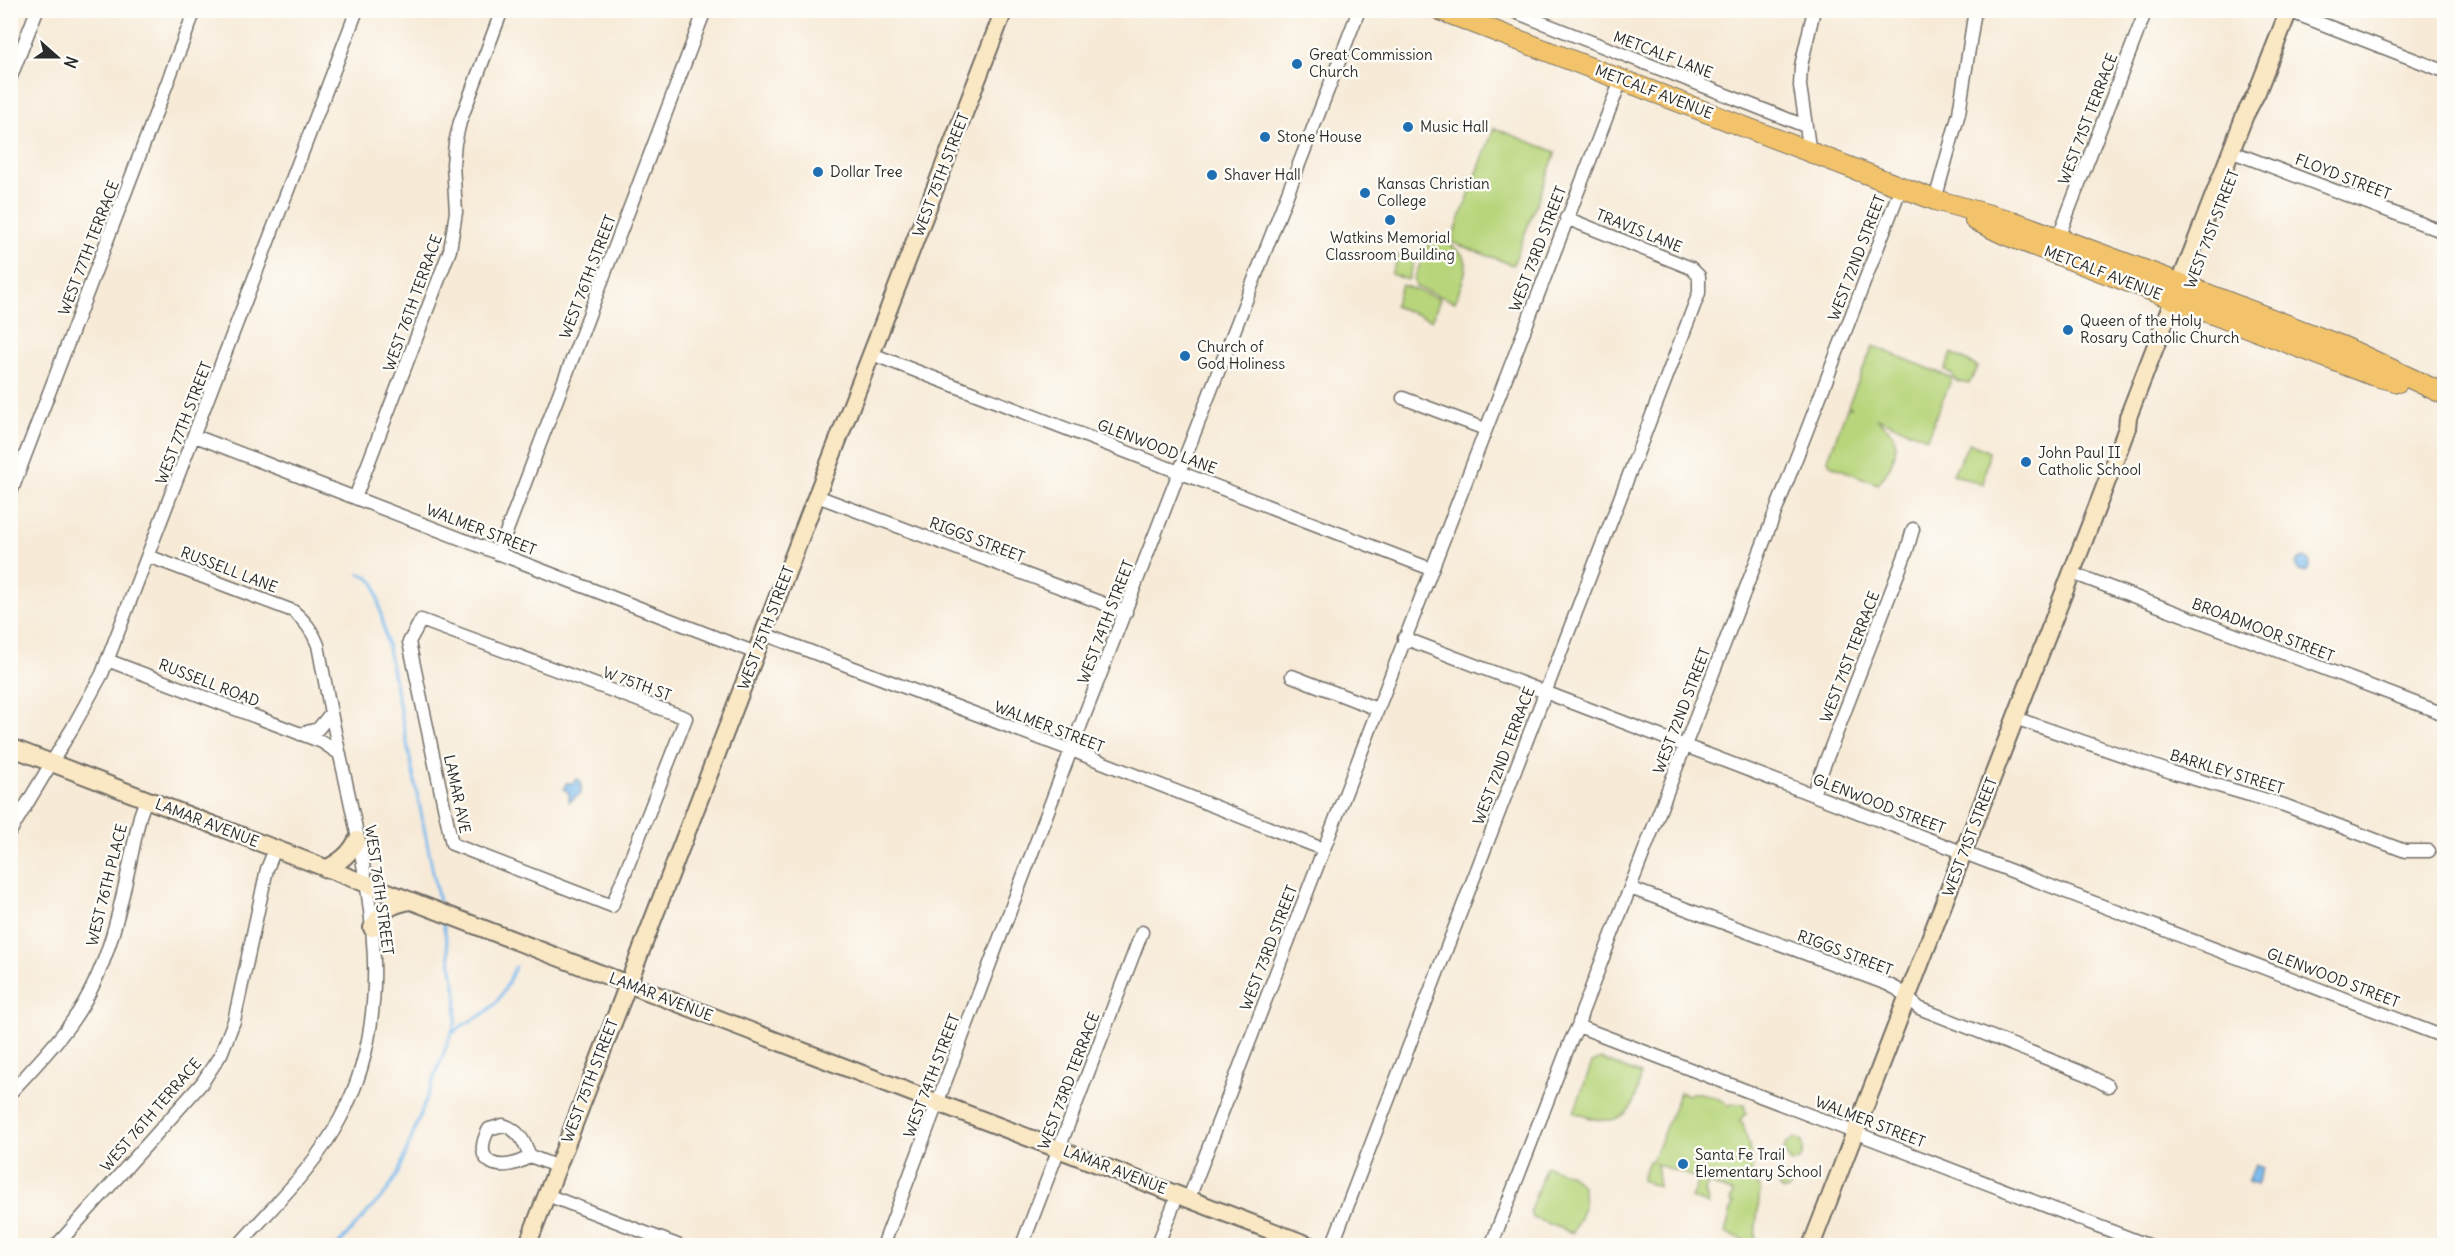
<svg xmlns="http://www.w3.org/2000/svg" width="2455" height="1256" font-family="Delius,sans-serif">
<rect width="100%" height="100%" fill="#fdfcf7"/>
<filter id="ink" filterUnits="userSpaceOnUse"><feTurbulence type="fractalNoise" baseFrequency=".0167" numOctaves="2"/><feDisplacementMap in="SourceGraphic" scale="12" xChannelSelector="R" yChannelSelector="G"/><feConvolveMatrix kernelMatrix="1 2 1 2 8 2 1 2 1" color-interpolation-filters="sRGB"/></filter>
<filter id="wash" filterUnits="userSpaceOnUse"><feTurbulence type="fractalNoise" baseFrequency=".008" numOctaves="4" result="noise"/><feDisplacementMap in="SourceGraphic" scale="24" xChannelSelector="R" yChannelSelector="G"/><feGaussianBlur stdDeviation="1.35" result="paint"/><feColorMatrix in="noise" values="0 0 0 0 0 0 0 0 0 0 0 0 0 0 0 0 0 1.4 0 .05"/><feComposite in="paint" operator="in"/></filter>
<g filter="url(#wash)">
<rect width="100%" height="100%" fill="#f7ead7"/>
<!-- green -->
<path fill="#b8d57b" stroke="#728053" stroke-width="1.5" d="M1494,128l62,24 -43,113 -62,-23z
M1431,237c45,18 39,24 24,65l-39,-15 -2,-8z
M1399,255l16,5 -7,20 -17,-6z
M1402,285l38,14 -8,21 -38,-14z
M1873,346l79,32 -25,60 -50,-20c4,5 10,9 14,14 12,16 -2,39 -13,52l-48,-19 -2,-6 19,-51h5l-4,-2z
M1952,353l26,14 -9,17 -13,-3 -4,-7 -7,-4z
M1969,443l20,9 -6,33 -30,-11z
M1601,1059l39,15c-4,45 -24,56 -66,38l18,-49z
M1680,1092l8,3 3,-2c11,-1 31,5 38,13l5,-3 10,2 2,8 -7,8 4,3c6,20 10,37 9,58l8,5v4l-6,53 -29,-11 8,-30 -3,-2 3,-8 -25,-10 -3,8 4,14 -18,-7 8,-19 -43,-15 3,23 -18,-7 8,-19h3z
M1794,1138l8,3c2,11 2,20 -10,22l-9,-12 4,-8z
M1546,1166l25,9 12,12 1,21 -11,25 -40,-15 -3,-7z
M1778 1183a7 7 0 1 1 14 0a7 7 0 1 1-14 0Z"/>
<!-- water -->
<path fill="#77b8ec" stroke="#51728c" stroke-width="1.5" d="M2296 565a7 7 0 1 1 14 0a7 7 0 1 1-14 0Z
M576,779l5,2v12l-12,9v-9l-5,-4 2,-6h7z
M2255,1165l8,3 -6,17 -9,-3z"/>
<g fill="none" stroke-linecap="round" stroke-linejoin="round">
<!-- stream -->
<path stroke="#77b8ec" stroke-width="3" d="M360,574l8,3 7,7 64,318
M453,1033c9,-10 23,-13 33,-21 15,-11 22,-29 29,-45
M337,1246l50,-55 11,-18 58,-152 1,-26 -14,-72"/>
</g>
</g>
<g filter="url(#ink)">
<g fill="none" stroke-linecap="round" stroke-linejoin="round">
<!-- street casing -->
<g stroke="#726e67" stroke-width="15">
<path id="street" d="M1510,10l295,116
M2286,10l158,61
M10,79l27,-69
M2230,151l214,81
M1810,153l-10,-67 1,-20 13,-56
M1935,200l24,-87 16,-103
M2058,238l88,-228
M872,354l559,215
M1403,398l82,31
M195,436l561,217
M10,495l185,-485
M817,496l309,116
M355,498l95,-248 6,-38 -3,-48 2,-21 5,-21 42,-112
M498,554l207,-544
M148,556l145,55c12,10 19,19 25,34 8,43 16,86 26,128 25,114 55,238 -4,346 -25,48 -66,86 -102,127
M2072,573l372,141
M421,620l265,98 -74,188 -160,-62 -43,-202z
M764,634l307,116 252,99
M1404,638l1040,399
M107,660l215,82 18,12
M1292,676l85,33
M2015,718l159,55 110,32 121,46h24
M300,734l18,-5 13,-16
M1813,794l94,-244 6,-21
M10,832l63,-105 29,-53 255,-664
M1630,888l257,96 10,5 22,19 167,66 22,12
M1578,1026l572,220
M10,1093c22,-24 45,-47 63,-73 42,-60 51,-135 67,-204l6,-17
M503,1125c16,5 21,16 27,31 -28,19 -61,8 -41,-27z
M530,1156l28,11
M547,1195l133,51
M1189,1198l432,-1118
M1024,1240l118,-308
M56,1246l146,-163 19,-29 13,-33 33,-152 8,-20
M883,1246l188,-496 288,-740
M1157,1246l21,-52
M1332,1246l367,-953v-17l-8,-8 -125,-50
M1491,1246l80,-206 7,-14 4,-14 319,-825"/>
</g>
<!-- secondary casing -->
<g stroke="#726e67" stroke-width="20">
<path id="secondary" d="M10,747l1301,499
M326,869c15,-8 24,-15 31,-29
M372,928c10,-18 18,-23 38,-27
M527,1246l477,-1236
M1811,1246l298,-770 18,-48 1,-11 117,-302 12,-23 32,-82"/>
</g>
<!-- primary casing -->
<g stroke="#726e67" stroke-width="22">
<path id="primary" d="M1440,10l495,190 77,21 167,62 165,64 100,47
M1975,220l31,15 366,140 26,7"/>
</g>
<!-- street -->
<use href="#street" stroke="#fff" stroke-width="12"/>
<!-- secondary -->
<use href="#secondary" stroke="#fae7c3" stroke-width="16"/>
<!-- primary -->
<use href="#primary" stroke="#f2c36a" stroke-width="20"/>
</g>
</g>
<!-- markers -->
<g fill="#1f6fb2" stroke="#fdfcf7" stroke-width="2">
<circle cx="1297" cy="64" r="6"/>
<circle cx="1408" cy="127" r="6"/>
<circle cx="1265" cy="137" r="6"/>
<circle cx="818" cy="172" r="6"/>
<circle cx="1212" cy="175" r="6"/>
<circle cx="1365" cy="193" r="6"/>
<circle cx="1390" cy="220" r="6"/>
<circle cx="2068" cy="330" r="6"/>
<circle cx="1185" cy="356" r="6"/>
<circle cx="2026" cy="462" r="6"/>
<circle cx="1683" cy="1164" r="6"/>
</g>
<g text-anchor="middle" stroke-width="5" stroke-linejoin="round" paint-order="stroke">
<!-- poi labels -->
<g font-size="15" fill="#2b2b2b" stroke="#fdfcf7" text-anchor="start">
<text x="1309" y="60">Great Commission<tspan x="1309" dy="17">Church</tspan></text>
<text x="1420" y="132">Music Hall</text>
<text x="1277" y="142">Stone House</text>
<text x="830" y="177">Dollar Tree</text>
<text x="1224" y="180">Shaver Hall</text>
<text x="1377" y="189">Kansas Christian<tspan x="1377" dy="17">College</tspan></text>
<text x="1390" y="243" text-anchor="middle">Watkins Memorial<tspan x="1390" dy="17">Classroom Building</tspan></text>
<text x="2080" y="326">Queen of the Holy<tspan x="2080" dy="17">Rosary Catholic Church</tspan></text>
<text x="1197" y="352">Church of<tspan x="1197" dy="17">God Holiness</tspan></text>
<text x="2038" y="458">John Paul II<tspan x="2038" dy="17">Catholic School</tspan></text>
<text x="1695" y="1160">Santa Fe Trail<tspan x="1695" dy="17">Elementary School</tspan></text>
</g>
<!-- street labels -->
<g font-size="15" fill="#2b2b2b" stroke="#fdfcf7">
<text transform="translate(1663 55) rotate(21)" y="5">METCALF LANE</text>
<text transform="translate(1654 92) rotate(21)" y="5">METCALF AVENUE</text>
<text transform="translate(2088 119) rotate(-69)" y="5">WEST 71ST TERRACE</text>
<text transform="translate(941 175) rotate(-69)" y="5">WEST 75TH STREET</text>
<text transform="translate(2343 177) rotate(21)" y="5">FLOYD STREET</text>
<text transform="translate(2212 229) rotate(-69)" y="5">WEST 71ST STREET</text>
<text transform="translate(1639 231) rotate(22)" y="5">TRAVIS LANE</text>
<text transform="translate(89 248) rotate(-69)" y="5">WEST 77TH TERRACE</text>
<text transform="translate(1538 249) rotate(-69)" y="5">WEST 73RD STREET</text>
<text transform="translate(1857 258) rotate(-69)" y="5">WEST 72ND STREET</text>
<text transform="translate(2103 273) rotate(21)" y="5">METCALF AVENUE</text>
<text transform="translate(588 277) rotate(-69)" y="5">WEST 76TH STREET</text>
<text transform="translate(413 303) rotate(-70)" y="5">WEST 76TH TERRACE</text>
<text transform="translate(184 423) rotate(-69)" y="5">WEST 77TH STREET</text>
<text transform="translate(1157 447) rotate(21)" y="5">GLENWOOD LANE</text>
<text transform="translate(481 530) rotate(21)" y="5">WALMER STREET</text>
<text transform="translate(977 540) rotate(21)" y="5">RIGGS STREET</text>
<text transform="translate(229 570) rotate(21)" y="5">RUSSELL LANE</text>
<text transform="translate(1106 622) rotate(-69)" y="5">WEST 74TH STREET</text>
<text transform="translate(766 628) rotate(-69)" y="5">WEST 75TH STREET</text>
<text transform="translate(2263 630) rotate(21)" y="5">BROADMOOR STREET</text>
<text transform="translate(1850 657) rotate(-69)" y="5">WEST 71ST TERRACE</text>
<text transform="translate(209 683) rotate(21)" y="5">RUSSELL ROAD</text>
<text transform="translate(637 684) rotate(20)" y="5">W 75TH ST</text>
<text transform="translate(1682 711) rotate(-69)" y="5">WEST 72ND STREET</text>
<text transform="translate(1049 727) rotate(21)" y="5">WALMER STREET</text>
<text transform="translate(1504 756) rotate(-69)" y="5">WEST 72ND TERRACE</text>
<text transform="translate(2227 772) rotate(17)" y="5">BARKLEY STREET</text>
<text transform="translate(457 794) rotate(78)" y="5">LAMAR AVE</text>
<text transform="translate(1879 804) rotate(21)" y="5">GLENWOOD STREET</text>
<text transform="translate(207 823) rotate(21)" y="5">LAMAR AVENUE</text>
<text transform="translate(1970 837) rotate(-69)" y="5">WEST 71ST STREET</text>
<text transform="translate(107 885) rotate(-76)" y="5">WEST 76TH PLACE</text>
<text transform="translate(379 890) rotate(82)" y="5">WEST 76TH STREET</text>
<text transform="translate(1269 948) rotate(-69)" y="5">WEST 73RD STREET</text>
<text transform="translate(1845 953) rotate(21)" y="5">RIGGS STREET</text>
<text transform="translate(2333 978) rotate(21)" y="5">GLENWOOD STREET</text>
<text transform="translate(661 997) rotate(21)" y="5">LAMAR AVENUE</text>
<text transform="translate(932 1076) rotate(-69)" y="5">WEST 74TH STREET</text>
<text transform="translate(590 1081) rotate(-69)" y="5">WEST 75TH STREET</text>
<text transform="translate(1069 1081) rotate(-69)" y="5">WEST 73RD TERRACE</text>
<text transform="translate(151 1115) rotate(-49)" y="5">WEST 76TH TERRACE</text>
<text transform="translate(1870 1122) rotate(21)" y="5">WALMER STREET</text>
<text transform="translate(1115 1170) rotate(21)" y="5">LAMAR AVENUE</text>
</g>
</g>
<!-- margin -->
<rect width="2455" height="1256" fill="none" stroke="#fdfcf7" stroke-width="36"/>
<!-- north arrow -->
<g transform="translate(57 57) rotate(111)" stroke="#fdfcf7" stroke-width="4.5" paint-order="stroke">
<path d="M0-4.5L10 22L0 15L-10 22Z" fill="#2b2b2b"/>
<text y="-9" font-size="16" font-weight="bold" text-anchor="middle" fill="#2b2b2b">N</text>
</g>
</svg>
